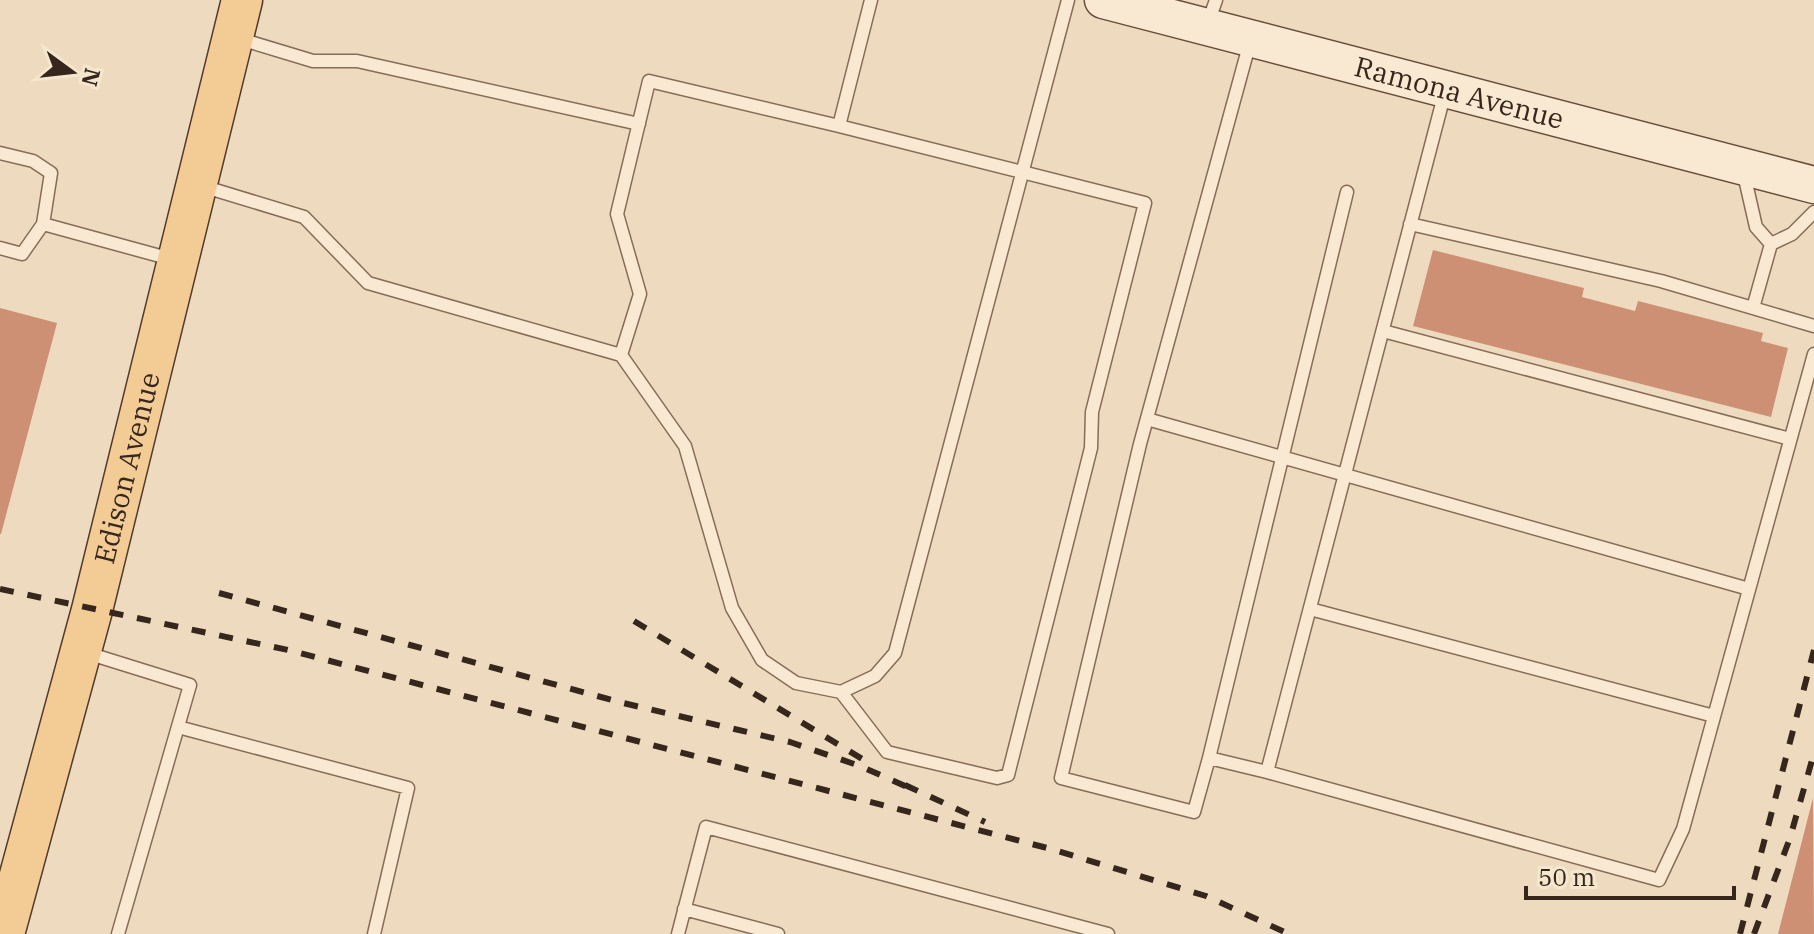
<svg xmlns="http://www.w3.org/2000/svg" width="1814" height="934" font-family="'IBM Plex Serif',serif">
<rect width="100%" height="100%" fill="#eedbbf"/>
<!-- building -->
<path fill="#cd9074" d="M1433,250l151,38 -2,9 53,14 3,-10 125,32 -2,8 27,7 -17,69 -358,-91z
M0,308l57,15 -56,211h-1z
M1813,798l1,136h-36z"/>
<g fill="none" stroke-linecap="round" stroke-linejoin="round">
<!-- service casing -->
<g stroke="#876c57" stroke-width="15">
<path id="service" d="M1208,23l8,-23
M237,38l76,23h44l282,63
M1250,42l-110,402 -79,334 133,34 15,-54 58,14
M1445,92l-178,680 392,108 24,-51 131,-475
M839,126l306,77 -53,209 -1,36 -83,327 -11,3 -110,-26 -46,-60
M0,153l33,8 18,12 -8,51
M1743,170l13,57 15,17 21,-10 22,-22
M202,186l102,31 64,66 253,72 64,91 47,162 30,52 34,23 45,9 34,-16 20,-23 173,-653
M1410,224l251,57 153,45
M0,248l22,6 21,-30 128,35
M1753,308l18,-64
M1383,331l407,108
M621,355l19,-61 -23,-80 32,-133 190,45 32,-126
M1147,419l602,170
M1310,609l404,107
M84,652l106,33 -72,249
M178,727l230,61 -34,146
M1209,758l138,-566
M684,909l94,25
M678,934l28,-107 402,107"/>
</g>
<!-- secondary casing -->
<g stroke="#684d3a" stroke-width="39">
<g id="secondary">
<path id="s1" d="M1103,0l711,185"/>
</g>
</g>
<!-- primary casing -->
<g stroke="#543a2c" stroke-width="43">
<g id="primary">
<path id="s2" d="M4,934l88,-324 150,-610"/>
</g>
</g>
<!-- service -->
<use href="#service" stroke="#f9e9d2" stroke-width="12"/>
<!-- secondary -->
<use href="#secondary" stroke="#f9e9d2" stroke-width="36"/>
<!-- primary -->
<use href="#primary" stroke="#f3cc95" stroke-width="40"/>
<!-- rail -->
<path stroke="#36261c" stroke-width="6" stroke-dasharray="14 14" stroke-linecap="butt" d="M0,589l288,61 763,199 155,47 83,38
M219,593l404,110 167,39 70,24 52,23
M634,621l230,139
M905,785l80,37
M1740,934l74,-284
M1754,934l36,-96 24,-85"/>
</g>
<g text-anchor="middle" stroke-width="6" stroke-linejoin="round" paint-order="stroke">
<!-- street labels -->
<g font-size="28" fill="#36261c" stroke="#f5e6ce">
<text dy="10" stroke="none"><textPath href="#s1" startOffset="368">Ramona Avenue</textPath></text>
<text dy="10" stroke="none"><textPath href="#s2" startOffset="482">Edison Avenue</textPath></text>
</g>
</g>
<!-- north arrow -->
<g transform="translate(72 72) rotate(105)" stroke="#f5e6ce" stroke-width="6" paint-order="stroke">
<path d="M0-6L14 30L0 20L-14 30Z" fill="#36261c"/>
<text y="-12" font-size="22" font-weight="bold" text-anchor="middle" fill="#36261c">N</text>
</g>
<!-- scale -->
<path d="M1526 886v12h208v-12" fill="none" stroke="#36261c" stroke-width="4"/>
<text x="1538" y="886" font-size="24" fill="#36261c" stroke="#f5e6ce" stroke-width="6" paint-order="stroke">50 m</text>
</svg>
